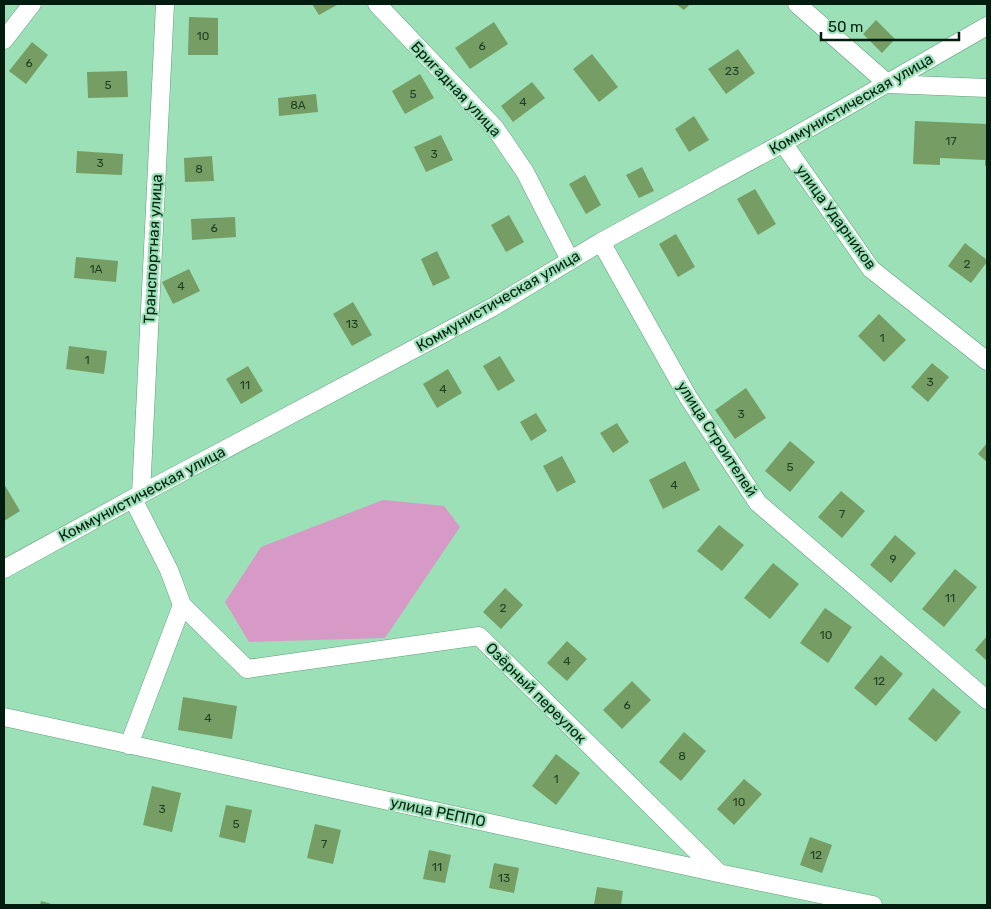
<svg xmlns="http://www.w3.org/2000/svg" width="991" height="909" font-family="Rubik,sans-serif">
<rect width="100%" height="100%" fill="#9be0b6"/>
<!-- water -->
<path fill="#d799c6" d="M383,500l61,6 16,21 -75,111 -136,4 -24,-40 36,-55z"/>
<!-- building -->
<path fill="#759d64" d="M312,4h25v1l-18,10z
M676,4h14l-6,6z
M189,17l29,1v37h-30z
M876,20l19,19 -13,14 -19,-19z
M494,22l14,22 -38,25 -15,-21z
M32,42l16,13 -22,29 -17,-13z
M738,49l17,24 -29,21 -18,-25z
M592,54l26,33 -19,15 -26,-33z
M127,71l1,26 -40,1 -1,-26z
M420,74l14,24 -29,16 -13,-23z
M532,82l13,16 -32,24 -12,-16z
M316,94l2,18 -39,4 -1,-18z
M694,116l15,24 -20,12 -14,-23z
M915,121l72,3v42h-2v-6l-45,-2v7l-27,-1z
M441,135l12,25 -27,12 -12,-25z
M77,151l46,3 -1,21 -46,-2z
M212,156l2,25 -29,1 -1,-24z
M642,167l12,24 -15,7 -13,-23z
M585,175l16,30 -15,9 -17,-30z
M755,189l21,35 -18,11 -21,-36z
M509,215l15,27 -18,10 -15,-27z
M235,217l1,20 -44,3 -1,-21z
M676,234l19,33 -17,10 -19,-33z
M965,243l22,17v2l-16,21 -23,-17z
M437,251l13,27 -17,8 -12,-27z
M76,257l42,4 -2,21 -42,-4z
M189,269l11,22 -27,13 -11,-22z
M353,302l19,33 -20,11 -19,-32z
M879,314l27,26 -22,22 -26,-26z
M69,346l38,5 -3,23 -38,-5z
M500,356l15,25 -17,10 -15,-25z
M932,363l17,14 -21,25 -17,-15z
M248,366l15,25 -22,13 -15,-25z
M448,369l14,24 -25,15 -14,-24z
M746,388l20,30 -31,21 -20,-29z
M536,413l11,18 -16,10 -11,-19z
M617,423l12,19 -16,11 -13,-20z
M790,441l25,21 -25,30 -25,-21z
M987,443v19l-9,-8z
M562,456l14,26 -19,10 -14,-26z
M685,461l15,29 -37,19 -14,-29z
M4,484l16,27 -16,10z
M841,491l24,20 -23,27 -24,-21z
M719,525l25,20 -22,26 -25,-20z
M895,535l21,18 -25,30 -21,-18z
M773,563l26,21 -29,35 -26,-21z
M955,569l22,18 -33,40 -22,-18z
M505,588l18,17 -22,24 -18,-17z
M825,608l27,19 -24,36 -28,-20z
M987,636v25l-12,-11z
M567,641l20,18 -20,22 -20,-18z
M881,655l22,19 -27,32 -22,-18z
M632,681l19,19 -29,29 -19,-19z
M933,688l28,24 -25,30 -28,-23z
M183,697l54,9 -5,33 -54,-9z
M684,732l22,19 -25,30 -22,-19z
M556,754l24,19 -24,32 -24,-19z
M744,779l18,15 -28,31 -17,-16z
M152,786l29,7 -9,39 -29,-7z
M226,805l26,5 -7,33 -26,-6z
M315,824l26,6 -8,34 -26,-6z
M810,837l22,8 -10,28 -22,-8z
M429,850l22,5 -6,28 -22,-4z
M494,863l25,5 -5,25 -25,-5z
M597,887l26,4 -2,14h-27z
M41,901l14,4h-15z"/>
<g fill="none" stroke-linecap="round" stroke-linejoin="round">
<!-- minor casing -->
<g stroke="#5c9f78" stroke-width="19">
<path id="minor" d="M377,4l118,124 30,44 45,88
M797,4l91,80 99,4
M4,40l28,-36
M783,143l88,126 116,92
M601,242l87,155 70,106 229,197
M141,494l24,-490
M4,569l137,-75 352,-187 108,-65 182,-99 204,-117
M182,605l65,64 232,-33 239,236
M4,717l714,156 155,32
M129,745l53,-140 -13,-35 -36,-71"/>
</g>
<!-- minor -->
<use href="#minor" stroke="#fff" stroke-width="18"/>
</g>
<g text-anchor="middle" stroke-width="4.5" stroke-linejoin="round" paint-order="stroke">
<!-- number labels -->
<g font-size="12" fill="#1f3d24">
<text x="203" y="40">10</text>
<text x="482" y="50">6</text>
<text x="29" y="67">6</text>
<text x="732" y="75">23</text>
<text x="108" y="89">5</text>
<text x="413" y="98">5</text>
<text x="523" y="106">4</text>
<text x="298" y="109">8А</text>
<text x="951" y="145">17</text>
<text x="434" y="158">3</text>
<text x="100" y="167">3</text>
<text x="199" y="173">8</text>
<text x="214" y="232">6</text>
<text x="967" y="268">2</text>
<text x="96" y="273">1А</text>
<text x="181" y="290">4</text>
<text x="352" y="328">13</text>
<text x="882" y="342">1</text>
<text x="87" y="364">1</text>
<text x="930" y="386">3</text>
<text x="245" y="389">11</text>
<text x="443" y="393">4</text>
<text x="741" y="418">3</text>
<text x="790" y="471">5</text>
<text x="674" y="489">4</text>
<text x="842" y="518">7</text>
<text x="893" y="563">9</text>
<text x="950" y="602">11</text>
<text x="503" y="612">2</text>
<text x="826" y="639">10</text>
<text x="567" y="665">4</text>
<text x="879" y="685">12</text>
<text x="627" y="709">6</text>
<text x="208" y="722">4</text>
<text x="682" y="760">8</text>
<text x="556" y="783">1</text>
<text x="739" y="806">10</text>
<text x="162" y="813">3</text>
<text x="236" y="828">5</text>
<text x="324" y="848">7</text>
<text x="816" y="859">12</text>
<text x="437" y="871">11</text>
<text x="504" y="882">13</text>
</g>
<!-- street labels -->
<g font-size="15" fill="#021d0f" stroke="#9be0b6">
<text transform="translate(456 89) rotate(47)" y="5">Бригадная улица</text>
<text transform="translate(851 104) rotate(-30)" y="5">Коммунистическая улица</text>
<text transform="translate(836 217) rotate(54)" y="5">улица Ударников</text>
<text transform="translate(153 249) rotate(-87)" y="5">Транспортная улица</text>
<text transform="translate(498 301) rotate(-30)" y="5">Коммунистическая улица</text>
<text transform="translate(717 439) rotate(57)" y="5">улица Строителей</text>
<text transform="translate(142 494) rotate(-28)" y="5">Коммунистическая улица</text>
<text transform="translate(536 693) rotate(45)" y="5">Озёрный переулок</text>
<text transform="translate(438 812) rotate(12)" y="5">улица РЕППО</text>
</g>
</g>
<!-- border -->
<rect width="991" height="909" fill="none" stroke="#021d0f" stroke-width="10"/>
<!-- scale -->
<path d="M821 32v8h138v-8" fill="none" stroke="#021d0f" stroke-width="2.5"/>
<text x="828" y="32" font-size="15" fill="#021d0f" stroke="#9be0b6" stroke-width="4" paint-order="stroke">50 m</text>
</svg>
